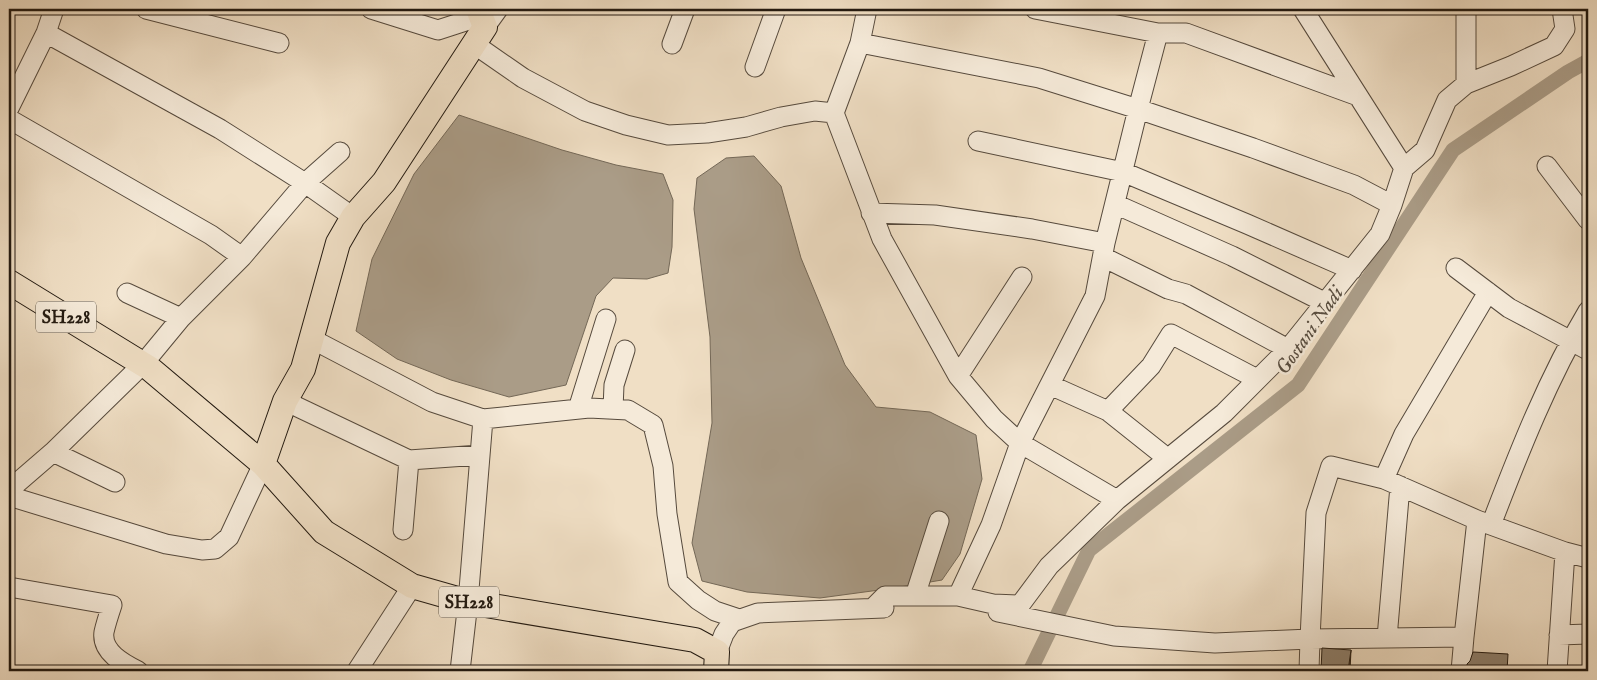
<svg xmlns="http://www.w3.org/2000/svg" width="1597" height="680" font-family="'IM FELL English',serif">
<rect width="100%" height="100%" fill="#f0dfc5"/>
<filter id="stains"><feTurbulence type="fractalNoise" baseFrequency=".004" numOctaves="4"/><feColorMatrix values="0 0 0 0 .2 0 0 0 0 .09 0 0 0 0 .02 0 0 0 .5 -.17"/></filter>
<radialGradient id="worn" r=".72"><stop offset=".6" stop-color="#630" stop-opacity="0"/><stop offset="1" stop-color="#630" stop-opacity=".3"/></radialGradient>
<!-- water -->
<path fill="#aa9c87" stroke="#746857" d="M459,115l103,35 54,15 47,9 10,26 -1,47 -4,26 -21,6 -34,-1 -17,18 -30,89 -57,12 -58,-17 -54,-21 -41,-28 16,-72 42,-85z
M754,156l27,30 20,72 44,107 31,42 54,5 46,23 6,44 -22,75 -18,26 -48,8 -74,10 -73,-6 -45,-11 -10,-38 20,-120 -2,-86 -16,-128 3,-31 29,-20z"/>
<g fill="none" stroke-linecap="round" stroke-linejoin="round">
<!-- canal -->
<path stroke="#aa9c87" stroke-width="15" d="M1030,671l59,-121 209,-165 155,-235 115,-78 20,-11"/>
<!-- minor casing -->
<g stroke="#564a3d" stroke-width="21">
<path id="minor" d="M146,9l133,34
M371,9l67,21 43,-14
M867,9l-7,34 -26,70 48,126 76,137 36,43 26,24 97,57
M1035,9l123,24h28l172,63
M485,27l13,-18
M46,33l174,96 85,54 35,-31
M860,43l179,35 99,31 115,39 101,37 38,20
M474,44l49,34 62,33 41,14 42,10 39,-2 39,-6 35,-10 34,-6 19,2
M672,44l13,-35
M755,67l21,-58
M1466,84v-75
M9,108l37,-75 8,-24
M9,119l202,116 31,22
M978,141l145,31 124,52 105,46
M1547,166l41,54
M1404,168l21,-18 22,-50 19,-16 45,-18 43,-20 11,-17 -3,-20
M1115,204l117,52 94,47
M871,213l64,2 97,14 73,14
M1103,257l65,32 18,5 102,55
M1456,268l53,40 79,42
M127,293l54,25
M310,338l122,64 51,17 106,-11 39,2 25,15 10,41 4,48 11,68 20,18 17,11 24,8
M958,376l64,-99
M1050,385l58,26 59,47
M285,401l124,59 71,-5
M578,409l28,-90
M613,409l1,-24 11,-35
M1108,411l43,-45 20,-32 86,45
M53,452l62,30
M1384,479l20,-45 84,-142
M9,490l44,-38 90,-88 38,-46 61,-61 63,-74 48,34
M9,496l157,48 36,6 13,-1 14,-12 34,-73
M1491,525c28,-73 57,-147 97,-214
M403,530l6,-70
M1565,552l23,6
M9,587l103,18c-3,9 -6,18 -8,27 -3,20 20,32 34,39
M915,596l24,-75
M958,596l35,8 27,1 29,-39 68,-66 107,-87 64,-64 92,-115 12,-29 12,-37 -101,-159
M873,608l12,-12h73l33,-71 29,-82 75,-147 10,-53 33,-134 20,-76
M998,612l116,24 101,7 95,-4 -1,32
M1559,635l29,-1
M1464,637l13,-117
M1387,638l13,-152
M717,652l7,-18 8,-12 26,-9 126,-5
M357,671l55,-85
M460,671l8,-69 15,-183
M1461,671l3,-34 -154,2 6,-126 15,-47 53,13 93,41 88,32 -8,119"/>
</g>
<!-- major casing -->
<g stroke="#221910" stroke-width="26">
<path id="major" d="M9,282l140,86 114,96 61,68 88,54 56,16 227,38 22,12 -1,19
M263,464l22,-63 18,-32 35,-126 15,-26 31,-35 101,-155 -7,-18"/>
</g>
<!-- minor -->
<use href="#minor" stroke="#f5ead9" stroke-width="19"/>
<!-- major -->
<use href="#major" stroke="#f0dfc5" stroke-width="24"/>
</g>
<!-- shaded-wall -->
<path fill="#635a4d" stroke="#221910" d="M1351,650l-1,21h-2z"/>
<!-- building -->
<path fill="#8d806e" stroke="#221910" d="M1322,648l29,2 -3,21h-27z
M1473,652l35,2 -1,17h-40v-7l3,-3z"/>
<g text-anchor="middle" stroke-width="5" stroke-linejoin="round" paint-order="stroke">
<!-- shield labels -->
<g fill="#f5ead9" stroke="#61584c" stroke-width="1">
<rect x="36" y="301.5" width="60" height="31" rx="4"/>
<rect x="439" y="586.5" width="60" height="31" rx="4"/>
</g>
<g font-size="18" font-weight="bold" fill="#221910">
<text x="66" y="323">SH228</text>
<text x="469" y="608">SH228</text>
</g>
<!-- water labels -->
<g font-size="20" font-style="italic" fill="#584d40" stroke="#f5ead9">
<text transform="translate(1309 330) rotate(-55)" y="7">Gostani Nadi</text>
</g>
</g>
<!-- margin -->
<rect width="1597" height="680" fill="none" stroke="#f0dfc5" stroke-width="30"/>
<rect x="10" y="10" width="1577" height="660" fill="none" stroke="#221910" stroke-width="2.5"/>
<rect x="15" y="15" width="1567" height="650" fill="none" stroke="#221910"/>
<rect width="100%" height="100%" filter="url(#stains)"/>
<rect width="100%" height="100%" fill="url(#worn)"/>
</svg>
